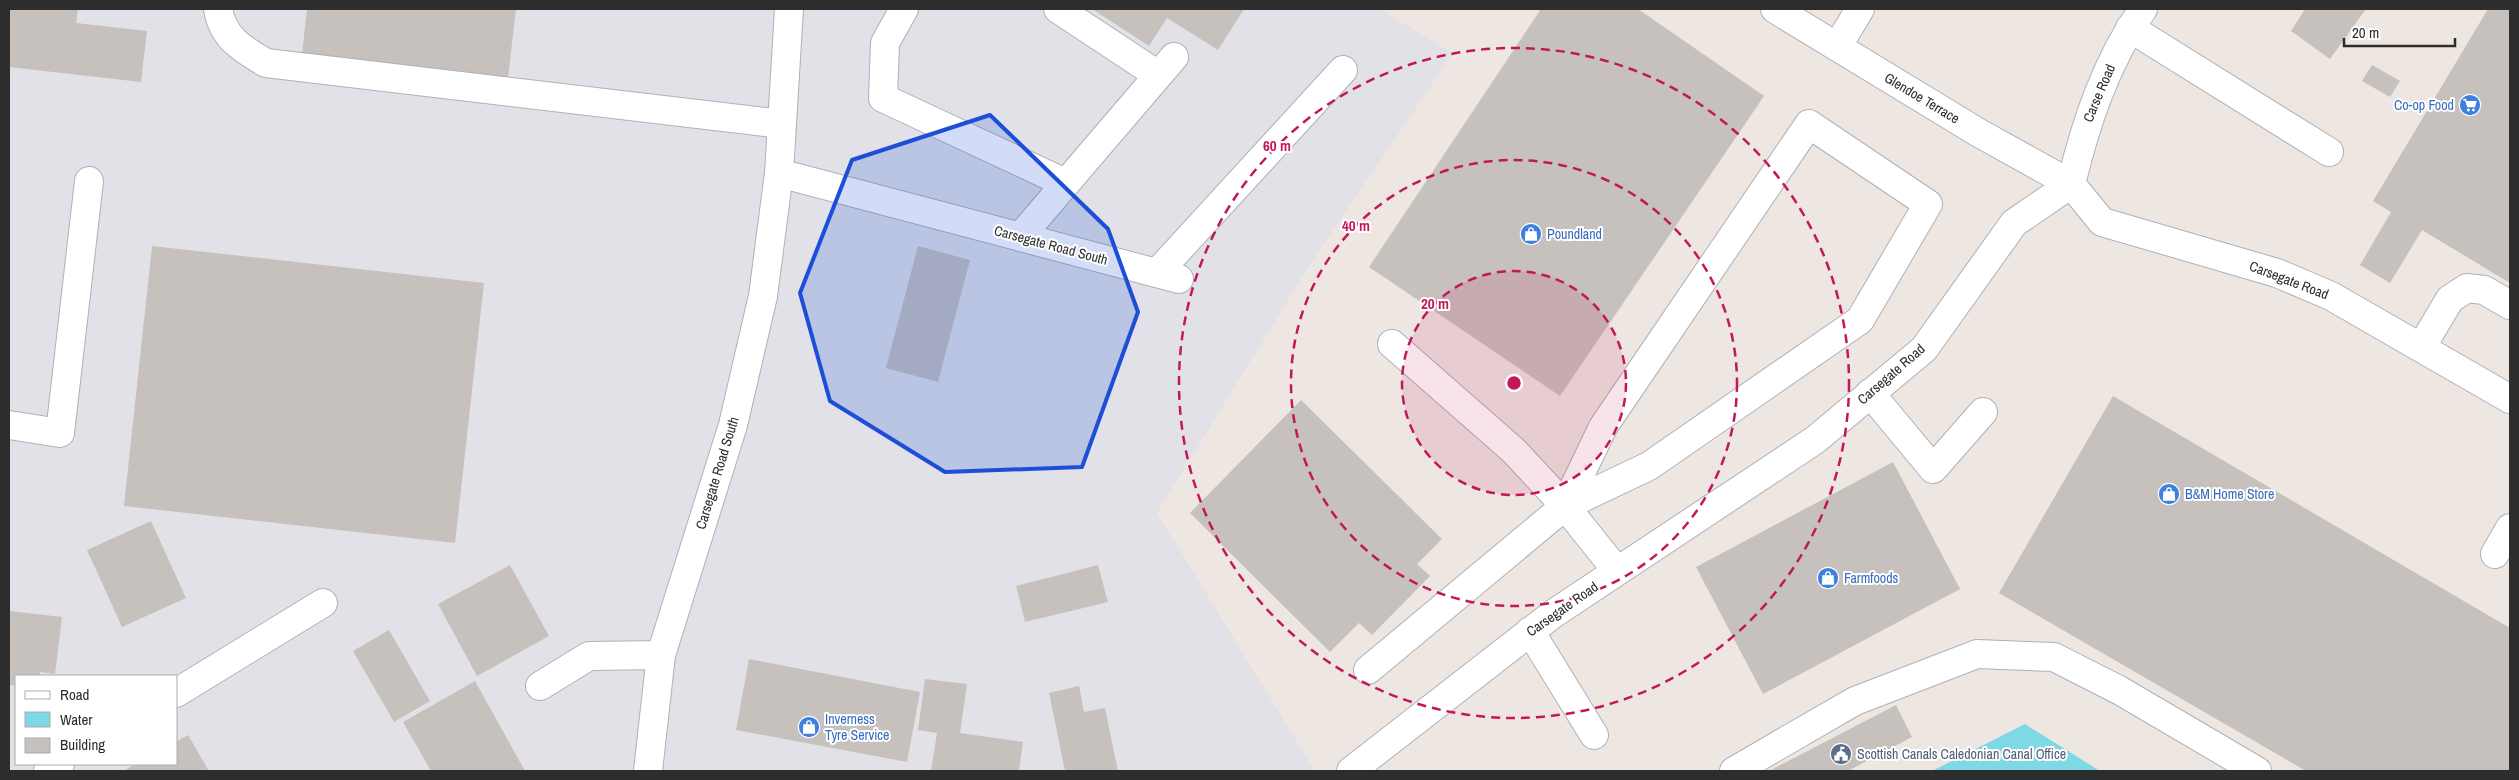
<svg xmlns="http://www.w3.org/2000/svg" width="2519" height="780" font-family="'Archivo Narrow',sans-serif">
<rect width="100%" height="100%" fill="#ede6e1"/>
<!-- industrial -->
<path fill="#e2e1e7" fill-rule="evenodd" d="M9,9h1370l74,44 -142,210 -154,250 158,258h-1306zM16,676h160v88h-160z"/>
<!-- water -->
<path fill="#7ed8e5" d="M2025,724l75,47h-168z"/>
<!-- building -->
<path fill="#c6c1bc" d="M9,9h69l-2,14 71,8 -6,51 -132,-15z
M307,9h209l-8,69 -206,-24z
M1092,9h152l-26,41 -51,-32 -18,28z
M1541,9h97l126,87 -204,300 -191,-129z
M2305,9h61l-36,50 -39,-28z
M2488,9h22v274l-88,-53 -32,53 -30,-18 31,-53 -18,-11z
M2372,65l28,16 -10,16 -28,-16z
M152,246l332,37 -29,260 -331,-37z
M918,246l52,14 -32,122 -52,-14z
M2113,396l397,232v143h-204l-307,-178z
M1301,400l141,139 -25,25 13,12 -58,59 -13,-12 -29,29 -140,-139z
M1893,462l67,127 -197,105 -67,-127z
M151,521l35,77 -64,29 -35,-77z
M510,565l39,71 -72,40 -39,-72z
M1098,565l10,37 -83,20 -9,-36z
M9,611l53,6 -7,57 -15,-2v4h-24v10l-7,-1z
M389,630l41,71 -36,21 -41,-71z
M749,659l171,33 -13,70 -171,-32z
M925,679l42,5 -7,49 63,9 -4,29h-88l6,-38 -19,-3z
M475,681l50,90h-94l-28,-49z
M1079,686l5,26 21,-4 13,63h-53l-16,-78z
M1896,705l16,32 -64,34h-79z
M188,735l21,36h-86l13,-7h40v-22z"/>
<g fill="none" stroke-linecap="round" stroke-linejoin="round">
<!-- minor casing -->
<g stroke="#adb1b8" stroke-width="30">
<path id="minor" d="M218,9c5,29 24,40 48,54l516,61
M904,9l-19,34 -2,55 182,85
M1058,9l100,66
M1775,9l204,124 92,51 31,38 175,51 54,23 179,103
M2130,28l199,124
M1837,47l23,-38
M779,173l400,106
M2071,184c15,-62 35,-122 72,-175
M1020,237l154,-180
M1157,273l186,-203
M1392,344l122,107 51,55 52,65
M2422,346l28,-47 17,-11 17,2 26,15
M1870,393l63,76 50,-57
M9,425l51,8 29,-252
M2495,554l15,-26
M1530,631l64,104
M1368,670l197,-164 84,-40 211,-146 68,-116 -119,-80 -206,303 -38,79
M540,686l49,-30 72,-1
M176,693l147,-90
M48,771l12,-7
M648,771l13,-116 72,-230 30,-129 16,-123 10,-164
M1351,771l202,-157 262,-174 109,-91 90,-126 57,-39
M1734,771l121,-70 122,-47 77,3 65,33 138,81"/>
</g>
<!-- minor -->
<use href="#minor" stroke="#fff" stroke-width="28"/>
</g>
<!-- marked area -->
<path fill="#1d4ed8" fill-opacity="0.2" stroke="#1d4ed8" stroke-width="4" stroke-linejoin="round" d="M990,115l118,114 30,83 -56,155 -137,5 -115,-71 -30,-108 52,-133z"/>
<!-- distance rings -->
<circle cx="1514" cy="383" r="112" fill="#c2185b" fill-opacity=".12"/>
<g fill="none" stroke="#c2185b" stroke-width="2.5" stroke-dasharray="9 6">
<circle cx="1514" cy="383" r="112"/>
<circle cx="1514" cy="383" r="223"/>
<circle cx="1514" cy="383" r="335"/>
</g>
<!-- icons -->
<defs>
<g id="supermarket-disc" transform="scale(1.125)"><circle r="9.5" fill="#3f7fe0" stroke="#fff"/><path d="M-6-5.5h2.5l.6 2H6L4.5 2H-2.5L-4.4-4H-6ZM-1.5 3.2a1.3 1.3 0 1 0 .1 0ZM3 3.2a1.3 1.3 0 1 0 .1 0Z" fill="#fff"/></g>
<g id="shop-disc" transform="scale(1.125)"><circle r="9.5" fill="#3f7fe0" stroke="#fff"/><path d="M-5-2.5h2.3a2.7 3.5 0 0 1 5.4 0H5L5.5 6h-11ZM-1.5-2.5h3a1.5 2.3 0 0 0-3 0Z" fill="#fff"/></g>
<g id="civic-disc" transform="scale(1.125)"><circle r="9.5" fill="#5c6f8a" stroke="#fff"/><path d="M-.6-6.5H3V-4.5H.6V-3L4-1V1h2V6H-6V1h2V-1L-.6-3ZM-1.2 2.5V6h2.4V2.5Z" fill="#fff"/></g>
</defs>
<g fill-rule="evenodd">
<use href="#supermarket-disc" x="2470" y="105"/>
<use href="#shop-disc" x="1531" y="234"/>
<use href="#shop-disc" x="2169" y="494"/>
<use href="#shop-disc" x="1828" y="578"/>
<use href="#shop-disc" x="809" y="727"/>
<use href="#civic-disc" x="1841" y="754"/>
</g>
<g text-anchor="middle" stroke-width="4" stroke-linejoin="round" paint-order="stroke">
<!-- street labels -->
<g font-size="14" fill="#2d2d2d" stroke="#fff">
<text transform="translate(2099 93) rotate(-67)" y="5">Carse Road</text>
<text transform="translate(1922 98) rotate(31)" y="5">Glendoe Terrace</text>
<text transform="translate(1051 245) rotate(15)" y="5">Carsegate Road South</text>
<text transform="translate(2289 280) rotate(21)" y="5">Carsegate Road</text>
<text transform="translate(1891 374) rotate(-41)" y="5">Carsegate Road</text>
<text transform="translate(717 473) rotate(-73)" y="5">Carsegate Road South</text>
<text transform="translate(1562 609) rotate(-35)" y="5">Carsegate Road</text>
</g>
<!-- shop labels -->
<g font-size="14" fill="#366cbe" stroke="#fff" text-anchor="start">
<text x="2454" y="110" text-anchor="end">Co-op Food</text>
<text x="1547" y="239">Poundland</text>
<text x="2185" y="499">B&amp;M Home Store</text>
<text x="1844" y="583">Farmfoods</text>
<text x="825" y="724">Inverness<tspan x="825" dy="16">Tyre Service</tspan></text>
</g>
<!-- service labels -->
<g font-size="14" fill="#4e5e75" stroke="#fff" text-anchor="start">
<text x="1857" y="759">Scottish Canals Caledonian Canal Office</text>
</g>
</g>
<circle cx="1514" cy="383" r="8" fill="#c2185b" stroke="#fff" stroke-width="2.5"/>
<g font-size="15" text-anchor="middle" font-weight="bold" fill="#c2185b" stroke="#fff" stroke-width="4" stroke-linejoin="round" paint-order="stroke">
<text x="1277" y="151">60 m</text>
<text x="1356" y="231">40 m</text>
<text x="1435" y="309">20 m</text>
</g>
<!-- border -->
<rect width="2519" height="780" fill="none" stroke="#2d2d2d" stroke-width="20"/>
<!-- legend -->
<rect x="15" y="675" width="162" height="90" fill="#ffffff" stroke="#ababab"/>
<rect x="25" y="691" width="25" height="8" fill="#ffffff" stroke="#ababab"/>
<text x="60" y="700" font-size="15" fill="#2d2d2d">Road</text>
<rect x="25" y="712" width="25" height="15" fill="#7ed8e5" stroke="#ababab"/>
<text x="60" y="725" font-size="15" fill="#2d2d2d">Water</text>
<rect x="25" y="738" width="25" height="15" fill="#c6c1bc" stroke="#ababab"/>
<text x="60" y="750" font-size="15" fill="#2d2d2d">Building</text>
<!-- scale -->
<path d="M2344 38v8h111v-8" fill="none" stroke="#2d2d2d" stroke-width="2.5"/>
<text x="2352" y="38" font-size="15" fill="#2d2d2d" stroke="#ffffff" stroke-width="4" paint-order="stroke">20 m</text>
</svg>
